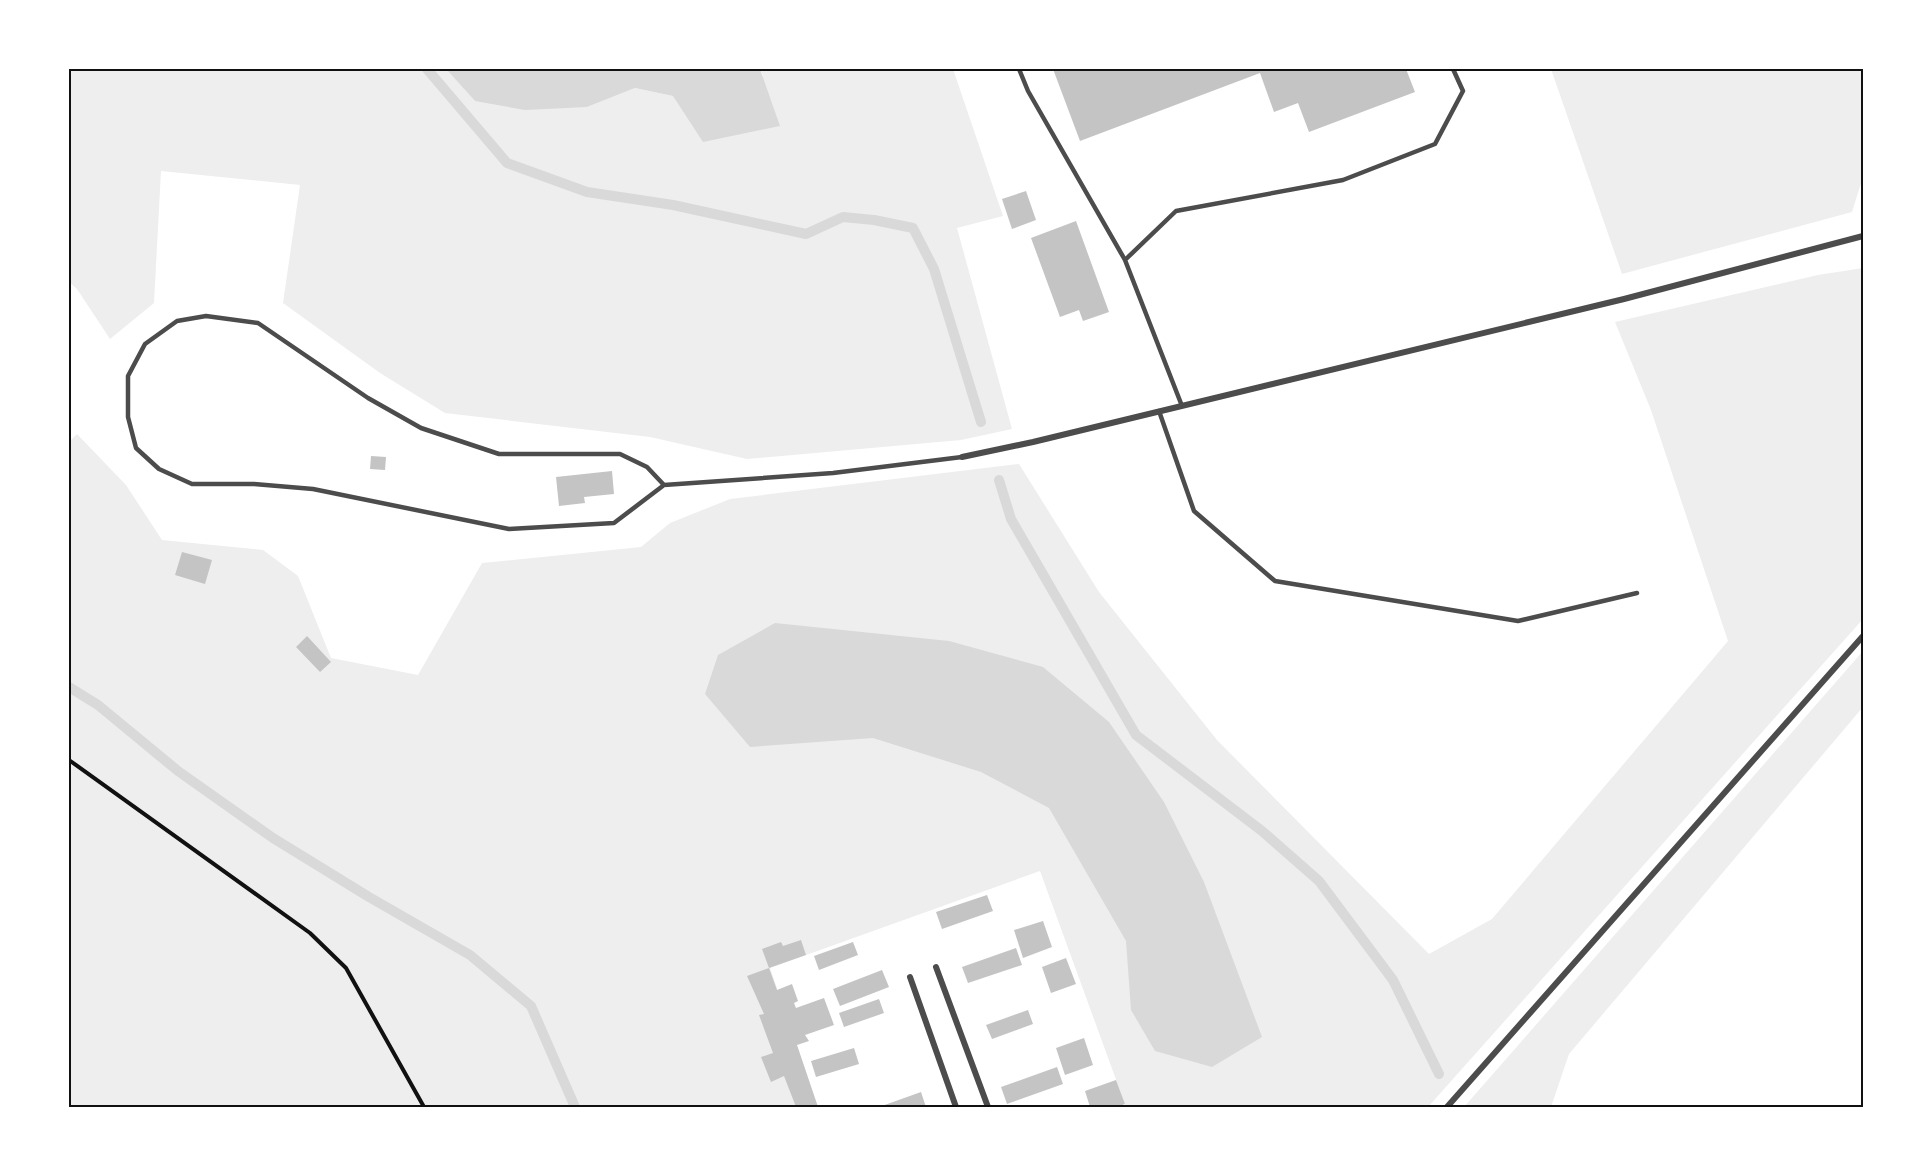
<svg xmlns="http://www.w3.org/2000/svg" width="1932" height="1176" font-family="'Space Grotesk',sans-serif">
<rect width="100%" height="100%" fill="#fff"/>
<!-- green -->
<path fill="#eee" d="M69,69h377l29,32 112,6 48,-19 38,8 90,-20 -3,-7h193l50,147 -46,12 55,201 -51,11 -214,19 -97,-22 -205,-24 -65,-40 -97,-70 17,-118 -139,-14 -7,132 -44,36 -33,-50 -8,-7z
M1551,69h312v108l-11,35 -230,62z
M1863,268v351l-435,488h-302l-86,-236 -270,97 48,139h-749v-665l8,-8 49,51 36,55 101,10 35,26 33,82 87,17 64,-112 159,-16 29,-24 60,-24 289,-35 80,128 118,148 212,214 63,-35 236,-278 -77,-231 -36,-88 203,-47z
M1863,651v56l-294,347 -18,53h-87z"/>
<!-- water -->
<path fill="#d9d9d9" d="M446,69h314l20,57 -77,16 -30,-46 -38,-8 -48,19 -62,3 -50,-9z
M775,623l174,18 94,26 66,55 55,80 40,80 58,155 -50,30 -57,-16 -24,-41 -5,-69 -77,-133 -68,-36 -108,-34 -123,9 -45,-53 13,-39z"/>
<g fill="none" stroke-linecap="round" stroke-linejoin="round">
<!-- stream -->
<path stroke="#d9d9d9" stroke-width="10" d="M427,69l80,94 80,29 86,13 133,29 37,-17 31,3 39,8 21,41 47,153
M999,480l12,39 125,216 126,96 57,50 74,99 46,94
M69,687l29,18 80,66 95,67 96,59 101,58 61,51 44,101"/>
</g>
<!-- building -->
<path fill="#c4c4c4" d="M1053,69h353l9,23 -106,40 -11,-29 -24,9 -14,-39 -180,68z
M1026,191l10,29 -24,9 -10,-30z
M1076,221l33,91 -26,9 -4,-11 -19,7 -29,-79z
M371,456l15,1 -1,13 -15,-1z
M612,471l2,23 -30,3 1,6 -26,3 -3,-29z
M182,552l30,8 -7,24 -30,-9z
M307,636l24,26 -11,10 -24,-25z
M987,895l6,16 -51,18 -6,-17z
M1043,921l9,26 -29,11 -9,-28z
M801,940l5,15 -37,13 8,22 15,-6 6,17 -4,2 2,5 28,-10 10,27 -29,10 4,6 -12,4 21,62h-22l-12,-31 -13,6 -10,-25 12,-4 -14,-38 5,-1 -17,-38 22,-8 -7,-19 19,-7 2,4z
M853,942l5,13 -39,15 -5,-14z
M1016,948l6,17 -54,18 -6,-16z
M1066,958l10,26 -25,9 -9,-26z
M882,970l7,17 -49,19 -7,-17z
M879,999l5,14 -40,14 -5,-14z
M1028,1010l5,14 -41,15 -6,-14z
M1084,1038l9,27 -28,10 -9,-27z
M854,1048l5,16 -43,13 -5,-16z
M1057,1067l6,17 -56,20 -6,-17z
M1116,1080l9,24 -8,3h-27l-5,-16z
M921,1092l5,15h-47z"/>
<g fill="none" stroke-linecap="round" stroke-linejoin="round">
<!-- path -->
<path stroke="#111" stroke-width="4" d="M69,760l241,173 36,35 78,139"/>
<!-- service -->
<path stroke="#4c4c4c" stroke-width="4.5" d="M1019,69l9,22 97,169 57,146
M1125,260l51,-49 167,-31 92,-36 28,-53 -10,-22
M1159,411l35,100 81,70 243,40 119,-28
M664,485l-17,-18 -27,-13h-121l-78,-26 -53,-30 -110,-75 -52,-7 -29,5 -32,23 -17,32v41l8,31 23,21 33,15h62l59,5 196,40 105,-6 50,-38 169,-12 129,-16"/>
<!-- minor -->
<path stroke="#4c4c4c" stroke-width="6" d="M962,457l71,-15 591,-143 239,-63
M936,967l52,140
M910,977l46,130
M1447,1107l416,-471"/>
</g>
<!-- border -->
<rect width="1932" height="1176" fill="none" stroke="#ffffff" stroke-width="141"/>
<rect x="70" y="70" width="1792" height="1036" fill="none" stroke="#111" stroke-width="2"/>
</svg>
